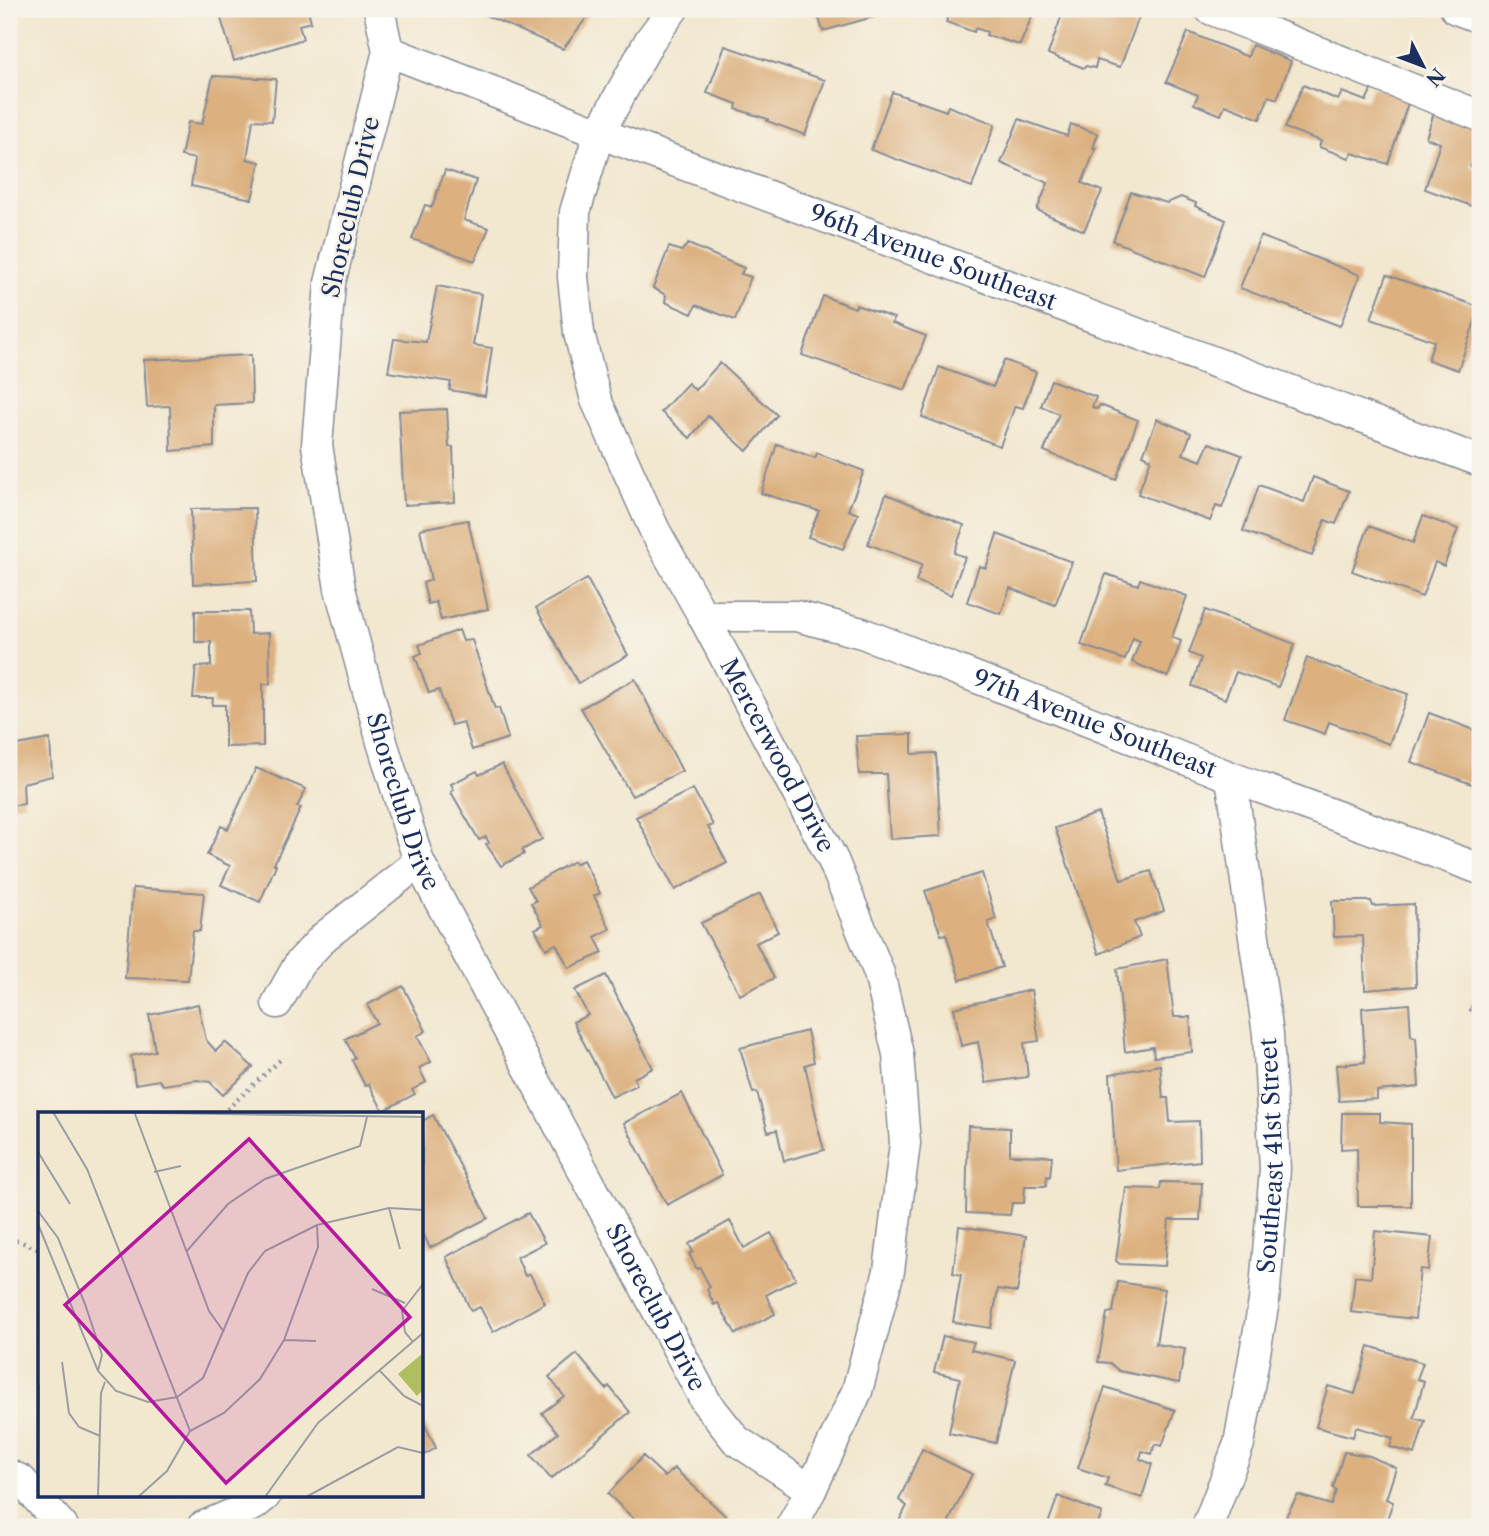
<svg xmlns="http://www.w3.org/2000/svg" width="1489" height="1536" font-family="'Libre Caslon Text',serif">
<rect width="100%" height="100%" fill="#f7f3e8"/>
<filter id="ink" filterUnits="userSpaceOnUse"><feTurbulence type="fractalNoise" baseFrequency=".0143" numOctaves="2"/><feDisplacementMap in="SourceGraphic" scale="14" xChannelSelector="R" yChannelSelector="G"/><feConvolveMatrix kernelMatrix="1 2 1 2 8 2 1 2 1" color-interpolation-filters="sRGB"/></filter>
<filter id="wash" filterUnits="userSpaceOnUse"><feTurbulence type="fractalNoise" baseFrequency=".00686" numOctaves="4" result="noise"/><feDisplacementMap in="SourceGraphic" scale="28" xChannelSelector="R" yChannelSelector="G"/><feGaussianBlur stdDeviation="1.57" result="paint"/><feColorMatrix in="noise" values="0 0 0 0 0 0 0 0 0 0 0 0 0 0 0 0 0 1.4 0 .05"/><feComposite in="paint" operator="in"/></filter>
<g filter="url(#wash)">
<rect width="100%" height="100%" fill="#f2e7cf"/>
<g id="blocks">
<!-- building -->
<path fill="#dcb07f" d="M218,9h90l3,13 -12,3 4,14 -69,22z
M471,9h122l-30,40z
M816,9h82v1l-75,21z
M951,9h84l-15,36 -34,-10 1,-3 -12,-4 -1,4 -28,-10z
M1064,9h78l-22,58 -23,-7 -2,8 -9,-2 -2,2 -36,-14z
M1188,32l60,25 4,-12 39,16 -14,38 -8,-3 -9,23 -35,-14 -4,10 -27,-11 4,-9 -32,-13z
M725,46l100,34 -20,55 -38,-14 1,-2 -32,-10 1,-5 -30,-11z
M213,76l63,3 -4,42 -19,-1 -6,39 13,3 -8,37 -61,-13 4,-27 -14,-3 7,-34 14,2z
M1303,85l35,15 4,-8 24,9 7,-15 36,14 -21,64 -36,-11 -3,5 -30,-11 2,-6 -36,-13z
M892,92l54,19 2,-5 47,18 -23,63 -101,-37z
M1436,106l44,17v15l-10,29 10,4v38l-55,-20 15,-46 -14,-5z
M1019,119l48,17 4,-12 27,10 -5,14h3l-14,35 20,8 -18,40 -47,-21 11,-27 -47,-20z
M445,170l31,10 -12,40 25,8 -14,33 -63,-22 13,-34 7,2z
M1131,192l36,11 14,-6 15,6 -1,3 31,14 -21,57 -92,-36z
M1260,236l100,39 -20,51 -100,-38z
M688,244l56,24 -3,6 10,3 -16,43 -39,-15 -4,9 -27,-12 1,-7 -13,-7 16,-41 12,4z
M1387,275l93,32 -22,63 -30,-10 6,-19 -63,-22z
M437,286l44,8 -8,51 19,3 -7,48 -36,-6 2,-8 -63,-10 6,-33 32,3z
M823,296l32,12 1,-3 38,13 -2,5 34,13 -21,54 -103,-35z
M251,355l1,48 -38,2v42l-43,4 -1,-45 -23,1 -3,-47z
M1004,360l32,12 -13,36 -8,-2 -15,40 -78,-29 17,-50 54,20z
M720,363l57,52 -30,36 -39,-35 -18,22 -29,-26 27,-29 7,7z
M1051,380l45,17 -4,10 5,2 3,-4 38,15 -22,60 -72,-29 15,-37 -18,-8z
M447,409l2,38h4l2,55 -51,3 -5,-94z
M1157,419l34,14 -8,21 18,7 8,-18 33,12 -20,53 -6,-2 -6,15 -72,-27 13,-35 -8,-4z
M777,444l38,14 2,-5 47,18 -16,39 10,4 -15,35 -35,-12 11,-26 -58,-18z
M1313,477l36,14 -13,33 -11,-4 -13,36 -69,-25 16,-46 45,17z
M886,494l78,31 -10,28 11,4 -14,38 -35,-14 6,-17 -54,-20z
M255,508l2,73 -64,3 -2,-75z
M1423,516l35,13 -14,37 -9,-4 -13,35 -70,-26 17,-45 44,17z
M468,520l20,89 -47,11 -5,-18 -8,2 -5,-21 8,-3 -11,-51z
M997,534l75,28 -17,43 -45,-17 -9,26 -34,-12 12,-36 7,2z
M1106,574l32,11 2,-6 47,17 -15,41 9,4 -13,36 -36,-15 8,-21 -7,-3 -8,22 -44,-15z
M587,579l41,76 -50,28 -42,-75z
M1205,610l90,34 -17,43 -42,-15 -11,27 -33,-13 9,-28 -12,-5z
M195,611h54l1,23 19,-1 1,51h-7v62l-38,1v-42h-13l1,-7h-20l3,-31 15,-1v-24h-16z
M459,630l4,11 9,-1 23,69 4,-1 9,30 -36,12 -9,-28 -12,3 -12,-35 -10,3 -14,-37 7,-3 -3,-8z
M1307,658l101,36 -19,50 -60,-22 -4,12 -40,-14z
M635,679l47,92 -50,25 -51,-88z
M10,697l7,48 33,-6 2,37 -29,7 1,21 -15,2z
M1429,713l51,19v55l-69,-25z
M912,734v20l24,-1 5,83 -51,3 -4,-65h-27l-3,-38z
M502,764l40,75 -20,11 2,4 -23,12 -15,-22 3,-1 -3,-6 -7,3 -28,-48 3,-2 -3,-6 26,-13 2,4z
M256,768l50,21 -9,18 4,1 -27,56 2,1 -16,37 -39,-17 9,-19 -23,-11 14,-29 7,3z
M693,789l20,36 -5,2 19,36 -52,27 -39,-73z
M1098,813l23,67 30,-9 13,40 -30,11 6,15 -41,17 -44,-126z
M583,860l17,33 -6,3 16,33 -15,8 8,16 -34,15 -13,-24 -10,5 -11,-20 8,-4 -12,-22 5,-2 -8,-14 46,-26 1,3z
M982,873l14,46 -8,3 14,45 -42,13 -14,-46 -5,1 -16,-44z
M133,888l71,5 -4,38h-7l-5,49 -63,-2z
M760,894l18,38 -22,11 18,35 -34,17 -39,-72z
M1332,901h39l2,5 41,-2 2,82 -51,4 -2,-54 -29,1z
M1167,959l7,58h16l2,35 -38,5 -1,-10 -28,5 -8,-83z
M606,975l47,93 -19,10 3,7 -25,12 -39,-75 15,-7 -13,-25z
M1480,982v31l-10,-3z
M403,986l23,45 -9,5 14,26 -12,6 7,14 -14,8 3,4 -32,17 -14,-27 -4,2 -13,-26 3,-2 -10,-19 32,-16 -10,-18z
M1031,990l8,51 -15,2 4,34 -42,6 -8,-41 -17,4 -7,-38z
M198,1004l8,36 10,11 9,-9 28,25 -30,28 -13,-13 -13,-2 -34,5 -4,-5 -24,4 -4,-28 24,-5 -6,-36z
M1409,1004l2,32 5,1 3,50 -42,4v8l-38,2 -3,-36 29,-3 -3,-54z
M807,1031l7,31 -9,3 12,55 -1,1 8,29 -40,11 -7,-31 -9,2 -11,-40 -4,1 -13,-45z
M1160,1065l3,33h5l2,24 29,-1 1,40 -84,9 -6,-96z
M682,1093l40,82 -55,30 -43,-82z
M1342,1113h38v9l31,2v82h-53l-1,-58 -16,1z
M433,1115l55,103 -58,30 -8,-17v-110z
M968,1126l42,2v27l42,1 -2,21 -3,-1 -1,10h-21l-1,17h-12l-2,12 -44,-2z
M1161,1182l41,1 -2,37h-31l-4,46 -45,-2 -4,-3 10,-73 34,1z
M528,1213l17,30 -28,14 8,19 5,-2 15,29 -52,29 -13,-25 -9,4 -25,-54z
M730,1221l14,27 27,-15 25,46 -30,16 9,19 -39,20 -18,-31 -4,2 -7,-16 3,-2 -10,-19 -3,1 -8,-15 4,-2 -4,-8z
M959,1226l67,10 -9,56 -19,-3 -7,39 -38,-6 8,-47 -8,-2z
M1375,1231l57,6 -4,33 -8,-1 -5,50 -64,-7 4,-36 16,2z
M1118,1282l47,7 -9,55 29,5 -6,34 -60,-12 -9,-8 -12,-1 9,-49 6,-1z
M943,1336l31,6 -3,8 44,10 -19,83 -47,-10 11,-55 -26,-6z
M1369,1346l54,17 -6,16 7,2 -10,37 11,3 -10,33 -25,-7 3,-9 -37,-11 -3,10 -37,-10 12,-41 27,8z
M577,1354l29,35 3,-3 21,26 -79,67 -20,-24 27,-22 -16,-20 22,-17 -15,-19z
M1105,1387l70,23 -13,36 -7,-2 -3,10 -10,-3 -2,8 12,5 -10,34 -37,-12 3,-8 -30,-10z
M422,1419l14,29 -14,8z
M922,1449l50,25 -23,47 3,2 -2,4h-54l11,-21 -8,-6z
M1344,1452l26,4 26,12 -10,31 7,3 -9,25 -14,-2v2h-85l2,-13 11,-19 33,10 5,-14 -3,-3z
M643,1456l22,21 9,-9 56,52 -7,7h-81l-34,-33z
M1058,1496l44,17 -5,14h-50z"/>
</g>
</g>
<g filter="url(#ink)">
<use href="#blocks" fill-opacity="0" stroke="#868b96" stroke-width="2"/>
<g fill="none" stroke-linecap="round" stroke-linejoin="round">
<!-- minor casing -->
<g stroke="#868b96" stroke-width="33">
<g id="minor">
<path id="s1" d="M379,9l9,42 -58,232 -13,162 23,144 42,153 37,120 287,540 30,38 75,50"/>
<path id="s2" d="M673,9l-23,31 -51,93 -24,79 -2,65 6,56 17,67 59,131 48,85 130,244 46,113 19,81 7,89 -16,128 -32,120 -46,99 -20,37"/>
<path d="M1210,9l270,107"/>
<path d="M1456,9l24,9"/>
<path id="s3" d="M388,51l211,82 881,328"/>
<path id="s4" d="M703,616h93l66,17 369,144 249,92"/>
<path d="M277,1003l22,-39 25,-27 95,-75"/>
<path d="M9,1475l12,5 42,47"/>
<path d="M202,1527l52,-22 11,-9"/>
<path id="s5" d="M1207,1527l32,-83 25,-143 11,-132 -7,-135 -37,-257"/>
</g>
</g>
<!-- path -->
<path stroke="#868b96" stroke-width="4.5" stroke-dasharray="2 5" stroke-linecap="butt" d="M222,1114l58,-54
M9,1240l10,1 21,9"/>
<!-- minor -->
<use href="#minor" stroke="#fff" stroke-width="30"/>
</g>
</g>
<g text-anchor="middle" stroke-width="5" stroke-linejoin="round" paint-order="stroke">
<!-- street labels -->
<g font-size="24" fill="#1b2f5e" stroke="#f7f3e8">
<text transform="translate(351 207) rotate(-77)" y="8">Shoreclub Drive</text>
<text dy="8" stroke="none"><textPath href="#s3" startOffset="583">96th Avenue Southeast</textPath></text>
<text dy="8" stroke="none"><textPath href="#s4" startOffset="411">97th Avenue Southeast</textPath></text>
<text dy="8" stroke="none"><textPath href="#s2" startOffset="817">Mercerwood Drive</textPath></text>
<text dy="8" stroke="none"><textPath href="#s1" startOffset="812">Shoreclub Drive</textPath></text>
<text dy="8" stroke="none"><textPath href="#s5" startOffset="380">Southeast 41st Street</textPath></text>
<text dy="8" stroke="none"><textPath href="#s1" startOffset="1379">Shoreclub Drive</textPath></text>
</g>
</g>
<!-- overview -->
<g transform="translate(38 1112)">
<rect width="385" height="385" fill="#f2e7cf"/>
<path d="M385,241v37l-6,6 -19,-22z" fill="#aebe60"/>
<path fill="none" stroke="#9c9da2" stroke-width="2" d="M15,0l34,57 103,262M47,0l338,5M97,2l74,197 15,21M0,40l32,52M116,60l27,-6M351,96l11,41M0,99l20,27 27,66 17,51 -4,16M0,112l60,147 18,20 32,11 29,-5 26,-19 45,-105 17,-22 52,-26 72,-17 34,2M148,140l42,-48 37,-25 95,-33 7,-29M334,177l33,14M246,228l32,1M375,230l-8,-10 -3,-21 21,-27M24,250l7,51 10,14 21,9M342,259l24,25 19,10M0,340l1,-67M60,385l3,-104 4,-11M100,385l29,-26 23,-40 34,-18 36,-34 24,-39 34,-93 -1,-22M227,385l53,-74 105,-90M268,385l92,-50 25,6"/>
<path fill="#b5179e" fill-opacity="0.15" stroke="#b5179e" stroke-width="3.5" d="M211,27l161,178 -184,166 -161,-178z"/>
<rect width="385" height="385" fill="none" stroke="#1b2f5e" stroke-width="3.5"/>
</g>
<!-- margin -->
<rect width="1489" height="1536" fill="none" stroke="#f7f3e8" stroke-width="35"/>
<!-- north arrow -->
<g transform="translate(1423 66) rotate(132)" stroke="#f7f3e8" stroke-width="5" paint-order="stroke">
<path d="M0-5L12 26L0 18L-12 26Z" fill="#1b2f5e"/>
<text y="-10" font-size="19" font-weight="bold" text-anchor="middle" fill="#1b2f5e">N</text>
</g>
</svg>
